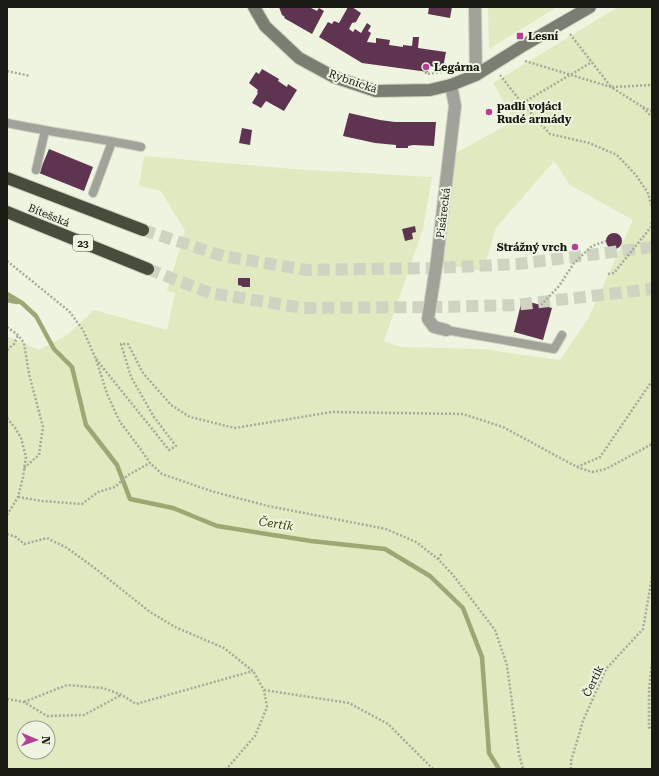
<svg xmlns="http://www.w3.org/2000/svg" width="659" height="776" font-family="'Roboto Serif',serif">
<rect width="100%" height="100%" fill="#eff4e0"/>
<!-- green -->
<path fill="#e0e9bf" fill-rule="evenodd" d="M488,7h69l-68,42z
M618,7h34v762h-645v-433l32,14 28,-15 27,-25 73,20 8,-37 -8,-2 18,-60 -24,-40 -22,-5 5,-30 149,13 139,8 -9,52 -39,112 17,6 81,2 78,11 28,-41 45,-99 -63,-35 -16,-24 -58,67 -13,43 -42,-7 15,-111 58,-32 -21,-38zM24,728h24v24h-24z"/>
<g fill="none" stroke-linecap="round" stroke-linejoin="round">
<!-- stream -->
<path stroke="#9da773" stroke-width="4.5" d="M7,294l15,9 14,13 18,33 18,18 14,58 31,40 13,34 43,9 44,18 94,15 74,8 45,27 33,32 19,49 7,96 10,16
M7,300l10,2"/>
</g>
<!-- building -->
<path fill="#5e3451" d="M279,7h30l8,4 2,-3 5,3 -12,23 -28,-16 1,-1 -3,-2z
M348,7h4l9,6 -5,9 -4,1 -3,6 4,3 2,-3 6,4 6,-10 4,3 -3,5 3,2 -4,9 9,1v-5l14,2 -1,5 14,2v-2l9,1 1,-9h6l-1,11 28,4 -3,16 -14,-2 -1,6 -66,-9 -43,-26 9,-15 4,2 2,-3 5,2z
M429,7h23l-2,11 -22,-4z
M262,69l17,10 -1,2 9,6 1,-3 9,6 -13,21 -18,-10 -5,7 -9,-5 6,-10 -1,-1 1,-2 -9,-7 7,-11 3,2z
M349,113l31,7 15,2h41l-2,24 -21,-1 -5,1v2h-12v-3l-21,-2 -32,-7z
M242,128l10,2 -2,15 -11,-2z
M49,149l44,18 -9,24 -45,-18z
M415,226l1,6 -4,1 1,6 -8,2 -3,-12z
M606 241a8 8 0 1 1 16 0a8 8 0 1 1-16 0Z
M238,278h12v9h-8v-1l-4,-1z
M522,300l30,8 -9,32 -29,-8z"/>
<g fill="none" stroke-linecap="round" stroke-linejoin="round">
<!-- highway-tunnel -->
<path stroke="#cfd3c1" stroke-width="12" stroke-dasharray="12 6" stroke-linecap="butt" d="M143,230l80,26 84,14 129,-2 82,-4 134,-17
M148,269l62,24 94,15 134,-1 77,-2 137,-16"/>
<!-- lane casing -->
<g stroke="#cdd1bf" stroke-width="10">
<path id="lane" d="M7,123c44,9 89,15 134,24
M36,170l9,-39
M93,193l19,-51
M446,330l108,19 8,-14"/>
</g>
<!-- street casing -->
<g stroke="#cdd1bf" stroke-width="14">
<path id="street" d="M475,7l1,68
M446,330l-12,-3 -6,-8 9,-59 18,-154 -4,-21"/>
</g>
<!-- secondary casing -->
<g stroke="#cdd1bf" stroke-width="14">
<path id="secondary" d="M254,7l11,19 34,32 35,19 42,14 54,-1 21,-5 25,-10 48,-30 66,-38"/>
</g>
<!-- highway casing -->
<g stroke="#cdd1bf" stroke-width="14">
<path id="highway" d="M7,178l136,52
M7,212l141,57"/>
</g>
<!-- path -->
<path stroke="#a5a99a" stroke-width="2.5" stroke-dasharray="2 2" stroke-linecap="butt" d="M570,34l41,53
M525,61l86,26 30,19 11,11
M7,71l23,5
M426,72v2l16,-2
M500,75l22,28 28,31 39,9 28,12 19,20 12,18 4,14
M612,87l40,-2
M643,107l9,4
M509,111l83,-49
M7,261l62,50 14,19 13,29 11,35 13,28 22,29 8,12 12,11 49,17 57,15 118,23 30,13 22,17 15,16 42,55 12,35 12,89 4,15
M608,274l6,-1 37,-46 1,-5
M541,305l18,-19 15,-23 18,-17 14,-5
M7,327l11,8 6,8 5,31 14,53 -4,28 -15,13
M7,350l7,-6 4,-9
M96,359l73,91 7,-4 -22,-29 -23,-40 -10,-33h7l15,29 28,32 19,12 45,11 97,-16 131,2 40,13 74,40 15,5 14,-3 46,-25
M7,418l8,10 6,10 5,19 -3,20 -5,20 -11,18
M577,467l23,-10 52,-76
M18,497l24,4 40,3 16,-12 17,-5 13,-12 22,-12
M7,534l9,3 8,7 23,-6 20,10 29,21 54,43 25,15 49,21 29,23 11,19 3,17 -12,29 -26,30 -3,3
M438,559l4,-6
M652,663l-3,26v40l3,-2
M264,690l85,13 39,21 45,45
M7,699l17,3 23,14 37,-1 37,-20
M24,702l43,-17 36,3 19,7 14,9 117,-33
M571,769v-8l12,-40 23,-52 37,-40 9,-52"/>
<!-- lane -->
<use href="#lane" stroke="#a1a39a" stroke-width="8"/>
<!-- street -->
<use href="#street" stroke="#a1a39a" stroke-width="12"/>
<!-- secondary -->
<use href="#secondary" stroke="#7a7d71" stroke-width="12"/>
<!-- highway -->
<use href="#highway" stroke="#484c3b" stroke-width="12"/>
</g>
<!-- markers -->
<g fill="#b43f96" stroke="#eff4e0" stroke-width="1.5">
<rect x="516" y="32" width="8" height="8" rx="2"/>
<circle cx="426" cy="67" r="4"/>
<circle cx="489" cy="112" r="4"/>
<circle cx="575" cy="247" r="4"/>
</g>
<g text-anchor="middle" stroke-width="4" stroke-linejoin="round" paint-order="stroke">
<!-- shield labels -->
<rect fill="#eff4e0" stroke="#585b50" stroke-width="1" x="73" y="235" width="20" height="16" rx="3"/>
<g font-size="10" font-weight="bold" fill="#181a13">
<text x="83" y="247">23</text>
</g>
<!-- poi labels -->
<g font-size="11" font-weight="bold" fill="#181a13" stroke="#eff4e0" text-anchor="start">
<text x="528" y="40">Lesní</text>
<text x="434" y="71">Legárna</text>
<text x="497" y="110">padlí vojáci<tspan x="497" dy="13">Rudé armády</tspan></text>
<text x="567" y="251" text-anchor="end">Strážný vrch</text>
</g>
<!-- street labels -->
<g font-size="11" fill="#181a13" stroke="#eff4e0">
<text transform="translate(353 81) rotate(19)" y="4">Rybnická</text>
<text transform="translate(443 213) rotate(-83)" y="4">Pisárecká</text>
<text transform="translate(49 215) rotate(22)" y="4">Bítešská</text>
<text transform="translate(593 681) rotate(-64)" y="4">Čertík</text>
</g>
<!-- water labels -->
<g font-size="12" font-style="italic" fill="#3a4200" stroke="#eff4e0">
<text transform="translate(276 524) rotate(8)" y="4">Čertík</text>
</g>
</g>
<!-- border -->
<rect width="659" height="776" fill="none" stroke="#181a13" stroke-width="16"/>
<!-- north arrow -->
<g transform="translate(36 740) rotate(92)"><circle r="19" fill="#eff4e0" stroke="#999d8e"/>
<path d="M0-3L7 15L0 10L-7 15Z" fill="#b43f96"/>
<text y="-6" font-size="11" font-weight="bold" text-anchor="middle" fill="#181a13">N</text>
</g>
</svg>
